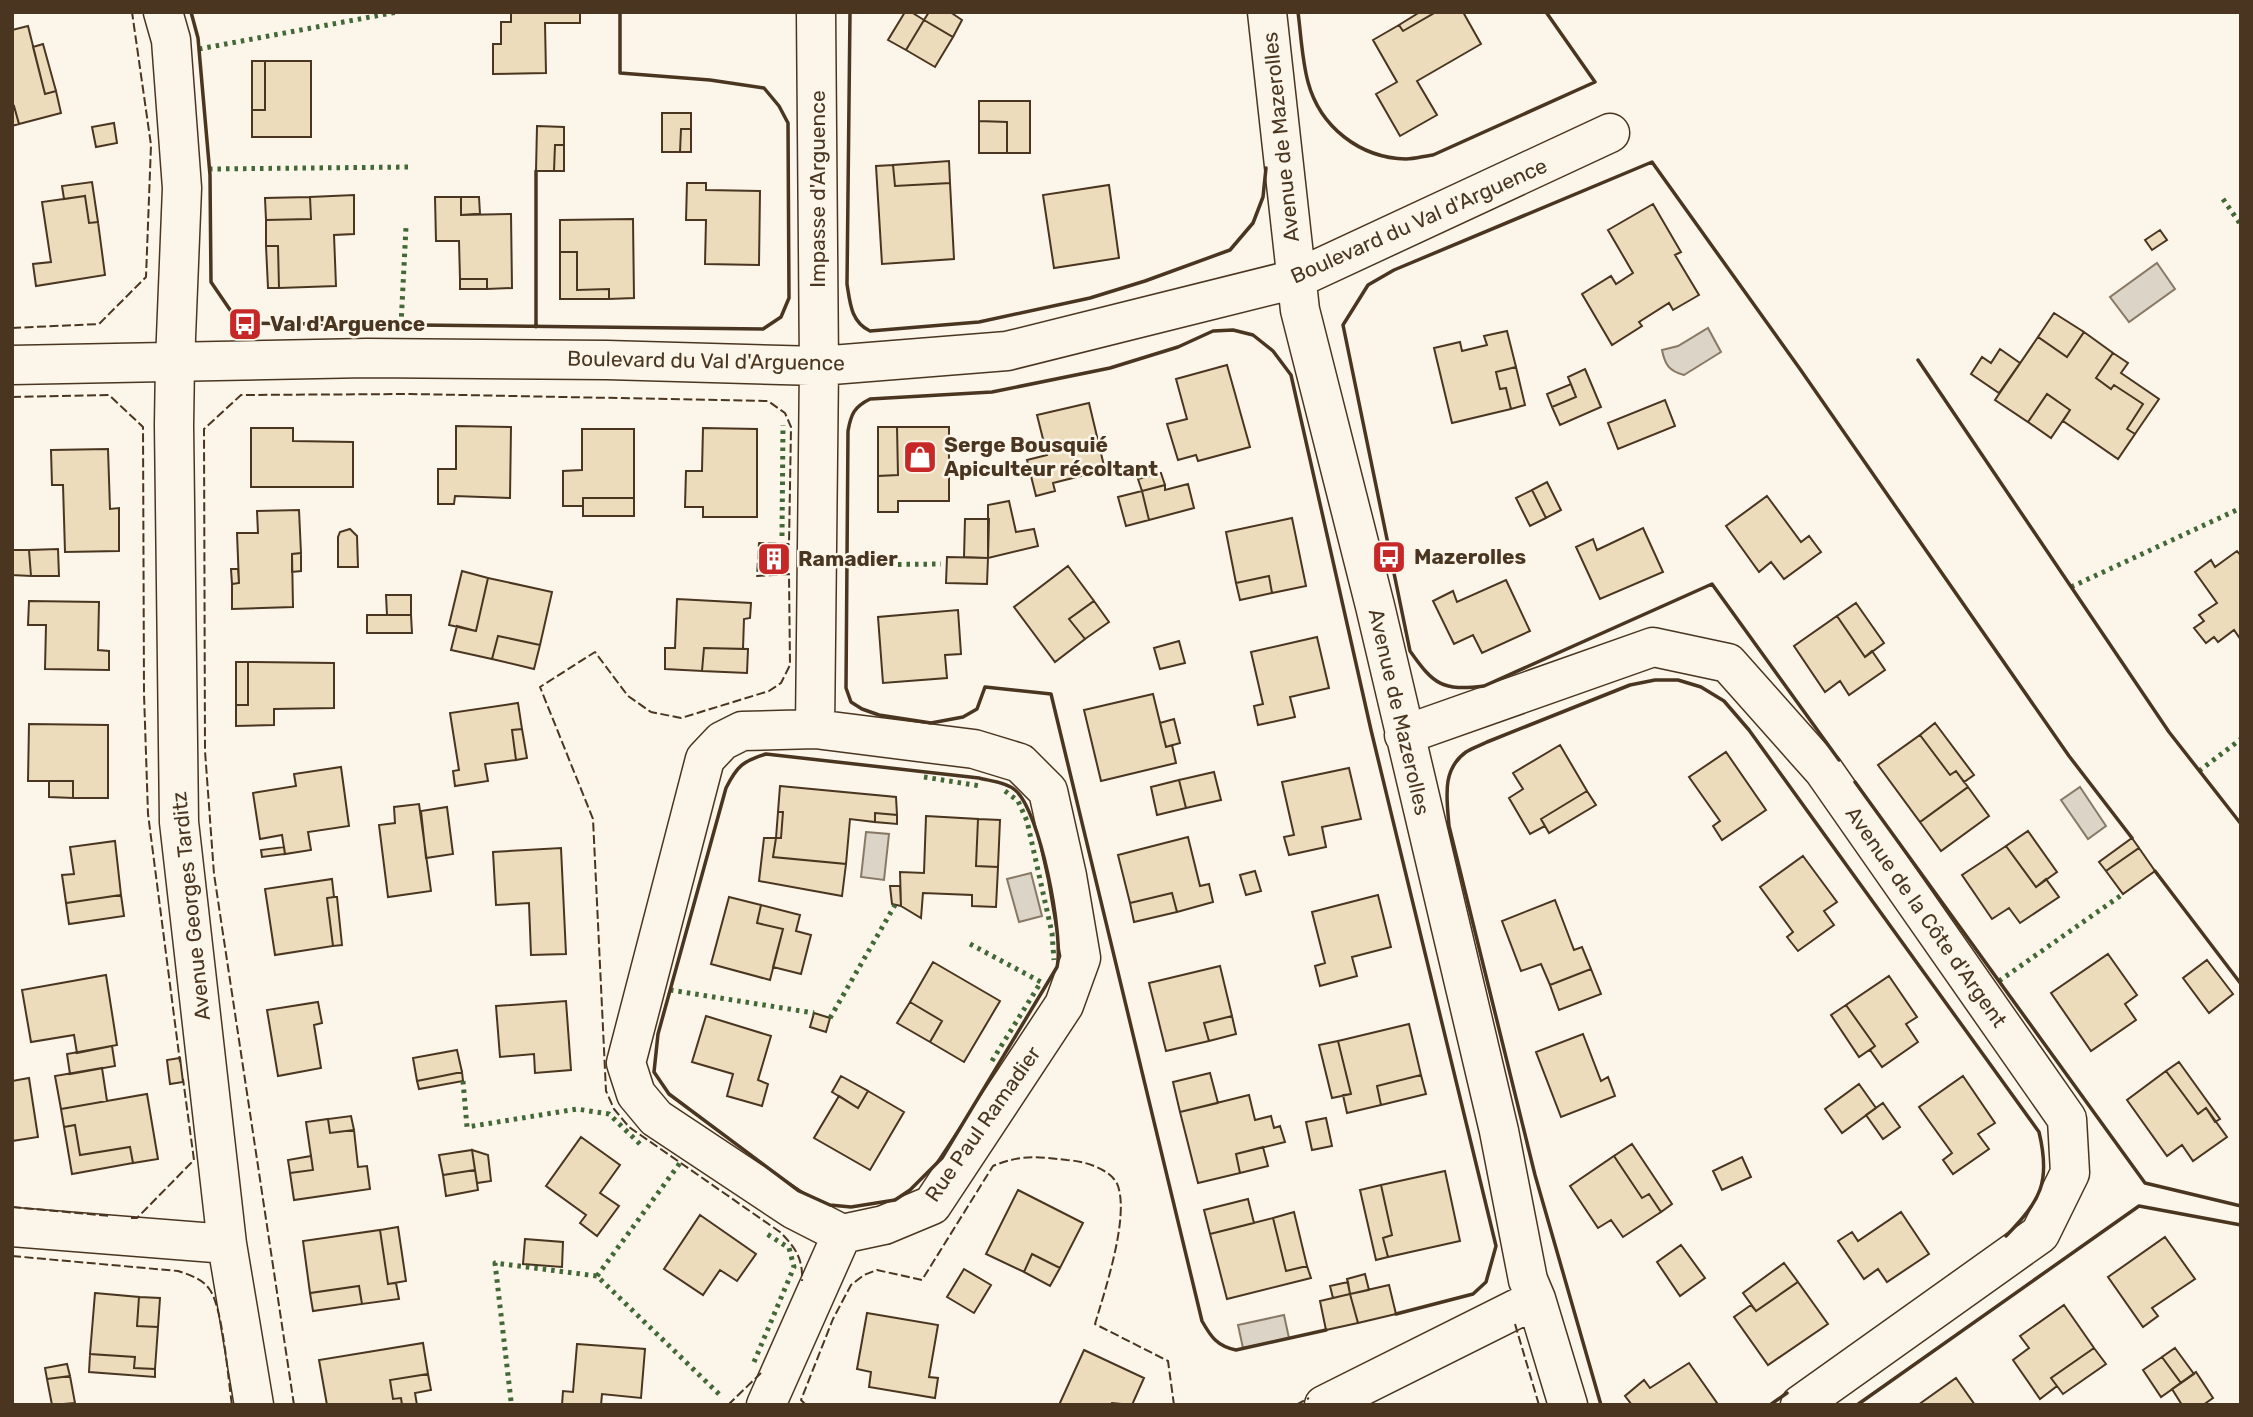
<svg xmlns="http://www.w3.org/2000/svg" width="2253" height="1417" font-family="Rubik,sans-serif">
<rect width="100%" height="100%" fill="#fbf6e9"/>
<!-- water -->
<path fill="#dcd4c6" stroke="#887966" stroke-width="2" d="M2157,263l18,26 -46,33 -19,-25z
M1708,328l13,24 -37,23c-15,-4 -19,-10 -22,-25l16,-4z
M2080,787l26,39 -18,13 -27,-39z
M866,832l23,2 -5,46 -23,-3z
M1031,873l11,43 -23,6 -12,-43z
M1284,1315l5,23 -46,10 -5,-23z"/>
<!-- building -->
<path fill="#ecdcbc" stroke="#4a3520" stroke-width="2" d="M511,12h69v11h-35l1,50 -53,1v-30h8v-22h10z
M905,12h6l13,8 -18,30 -18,-10z
M929,12h21l12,8 -9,17 -29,-17z
M1420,12h16l-33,19 -4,-6z
M1436,12h27l18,32 -64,37 20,34 -37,21 -24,-42 21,-12 -24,-42 26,-15 4,6z
M924,20l29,17 -18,30 -29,-17z
M28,26l17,68 11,-3 5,22 -42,11 -5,-18 -2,1v-77z
M43,44l13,47 -11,3 -12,-47z
M252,61h13v49h-13z
M265,61h46v76h-59v-27h13z
M979,101h51v52h-23v-31l-28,-1z
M14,106l5,18 -7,2v-19z
M662,113h29v16h-10l-1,23h-18z
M979,121l28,1v31h-28z
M114,123l3,20 -21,4 -4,-20z
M537,126l27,1v18h-9l-1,26h-18z
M681,129h10v23h-11z
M555,145h9v26h-10z
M949,161l1,22 -55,3 -2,-21z
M893,165l2,21 55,-3 4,76 -72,5 -6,-98z
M92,182l6,40 -9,1 -4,-27 -21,3 -2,-13z
M687,183h19v7l54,1 -1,74 -54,-1 1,-44h-20z
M1109,185l10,73 -65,10 -11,-73z
M354,195v39l-20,1 2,51 -57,2 -1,-42h-12v-26l45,-1 -1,-22z
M85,196l4,27 9,-1 7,53 -69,11 -3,-22 18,-2 -9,-60z
M310,197l1,22 -45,1 -1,-22z
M435,197h26v18l50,-1 1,74 -25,1v-10h-27l-1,-38h-23z
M461,197h18l1,17 -19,1z
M1653,204l28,48 -6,3 24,40 -26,15 -4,-7 -30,19 3,4 -30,19 -30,-51 29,-18 5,8 17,-11 -25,-43z
M633,219l1,79 -25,1v-10l-32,1v-38h-17v-32z
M2160,230l7,10 -15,10 -7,-10z
M266,246h12l1,42h-11z
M560,252h17v38l32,-1v10h-49z
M460,279h27v10h-27z
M2054,313l30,19 -17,25 -29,-20z
M1507,331l9,36 -20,5 4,17 6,-1 5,21 -59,14 -18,-75 26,-6 2,9 25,-6 -3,-9z
M2084,332l29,21 -17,25 15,11 3,-4 29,19 -16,25 8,5 -17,25 -55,-38 7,-11 -23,-16 -19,28 -33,-22 43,-63 29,20z
M2000,349l20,14 -21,30 -28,-19 11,-17 9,6z
M2113,353l15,10 -7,10 38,26 -24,35 -8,-5 16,-25 -29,-19 -3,4 -15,-11z
M1227,365l23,82 -52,14 -2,-6 -18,5 -11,-36 20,-5 -11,-40z
M1516,367l9,38 -14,4 -5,-21 -6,1 -4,-17z
M1585,369l16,38 -41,18 -8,-18 24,-10 -8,-20z
M1571,384l5,13 -24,10 -5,-13z
M2047,394l23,16 -19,28 -23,-16z
M1665,400l10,26 -57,23 -10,-26z
M1089,403l16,67 -52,13 2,8 -19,5 -9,-36 20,-5 -10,-40z
M456,426l55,1 -1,71 -55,-2 -1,8h-16v-35h18z
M878,427h19l1,48 -20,1z
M897,427h52v74h-51v11h-20v-36l20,-1z
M251,428h42v13l60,1v45h-102z
M703,428l54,1v88h-54v-10h-18l1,-36h16z
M582,429h52v69h-51v8h-20v-35l19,-1z
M108,449l2,60 9,-1v43l-54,1 -2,-67h-11l-1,-35z
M1161,473l4,12 -23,6 -4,-12z
M1547,482l14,28 -15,8 -14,-28z
M1188,484l6,24 -45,12 -7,-29 23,-6v5z
M1532,490l14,28 -16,8 -14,-28z
M1142,491l7,29 -23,6 -8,-29z
M1767,496l34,46 8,-6 12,16 -37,27 -13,-17 -12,10 -33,-46z
M583,498h51v18h-51z
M1009,501l7,31 18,-3 4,17 -50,12v-53z
M299,510l2,43 -9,1 1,53 -61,2v-25l7,-1 -2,-50h21l-1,-22z
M1292,518l14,68 -34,7 -3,-17 -33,7 -10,-51z
M965,519h24l-1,39 -24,-1z
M1643,528l20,44 -63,27 -24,-52 17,-8 4,11z
M350,529l7,7 1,31h-20v-30l2,-5z
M58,549l1,27h-28l-2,-26z
M12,550h17l2,26 -19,-1z
M2237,551l4,5v84l-7,-10 -16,12 -4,-5 -8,6 -12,-15 10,-7 -5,-6 18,-12 -22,-31 16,-12 4,7z
M781,552v13h-13l-1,-12z
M301,553v18l-9,1v-18z
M947,557l41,1 -1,26 -41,-1z
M1068,566l26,35 -25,18 16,20 -30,23 -41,-55z
M231,569h7l1,14 -7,1z
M462,571l26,7 -12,53 -27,-6z
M1269,576l3,17 -32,7 -4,-17z
M488,578l64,14 -12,53 -42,-9 -6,23 -41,-9 6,-24 19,5z
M1506,580l24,51 -48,22 -9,-18 -19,9 -21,-43 20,-10 4,11z
M386,595h25v20h-24z
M677,599l74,4 -1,15 -6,1 -1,30 -39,-1 -2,23 -37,-2v-21h10z
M29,601l70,1 -1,48 11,1v19l-64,-1 1,-44h-18z
M1094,601l15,21 -24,17 -16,-20z
M1856,603l28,40 -19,14 -28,-41z
M958,610l3,44 -16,1 2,23 -64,5 -5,-66z
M367,615h44l1,18h-45z
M1837,616l28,41 7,-6 13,19 -36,25 -9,-14 -15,11 -31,-46z
M498,636l42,9 -6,24 -42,-10z
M1317,637l12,51 -39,9 5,20 -37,8 -4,-19 9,-2 -12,-52z
M1179,641l6,22 -25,6 -6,-21z
M704,648l44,1 -1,24 -45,-2z
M236,662h12v43h-12z
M248,662l86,1v45l-60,1v16l-38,1v-21h12z
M1153,694l13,53 6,-2 4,18 -75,18 -17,-71z
M518,703l4,26 -10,1 4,30 -31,4 3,17 -33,5 -2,-15 6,-1 -9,-57z
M1174,719l6,24 -14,4 -6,-24z
M1935,723l39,52 -10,7 -8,-11 -6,4 -30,-40z
M29,724l79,1v73h-35v-17h-45z
M522,729l5,29 -11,2 -4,-30z
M1920,735l30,40 6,-4 12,16 -48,35 -42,-57z
M1560,745l27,46 -46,28 4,7 -15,8 -21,-36 14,-9 -10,-16z
M1726,752l40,58 -44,30 -9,-14 7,-5 -31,-44z
M341,767l8,59 -41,6 3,18 -26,4 -3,-19 -22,4 -7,-46 43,-7 -2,-12z
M1349,768l12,51 -39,8 4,20 -37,8 -5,-18 10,-2 -12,-53z
M1214,772l7,28 -35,8 -7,-28z
M1179,780l7,28 -29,7 -6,-28z
M49,781h24v17l-24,-1z
M780,786l116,11 1,18 -22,-2v9l-25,-3 -4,45 -73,-7 3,-19h5l2,-26h-5z
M1968,787l21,29 -48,35 -21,-29z
M1587,791l9,14 -47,28 -8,-14z
M419,804l12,87 -43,6 -9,-72 16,-2 -1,-16z
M447,807l6,47 -27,4 -5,-47z
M778,812h5l-2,26h-5z
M875,813l22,2v9l-22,-2z
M926,816l52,3 -2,47 22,1 -2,40 -24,-1v-11l-49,-2 -2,25 -20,-12 -1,-34 24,1z
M978,819l22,1 -2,47 -22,-1z
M2028,831l29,41 -21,15 -30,-41z
M1188,837l12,49 9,-2 4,18 -36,10 -5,-19 -42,10 -12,-48z
M764,838h12l-3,19 73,7 -4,32 -83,-15z
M2132,838l7,10 -33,23 -7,-9z
M115,841l6,54 -55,8 -4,-28 12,-1 -4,-27z
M2006,846l30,41 10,-8 13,18 -39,26 -11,-15 -17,11 -30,-44z
M284,847l1,7 -23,3 -1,-7z
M561,848l5,106 -35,1 -2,-52 -33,2 -3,-53z
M2139,848l16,23 -32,23 -17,-23z
M1803,856l34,46 -13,9 10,14 -36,26 -11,-14 6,-5 -33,-45z
M1255,871l6,20 -15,4 -6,-20z
M332,879l2,18 -7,1 6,48 -58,9 -10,-66z
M890,886h10l1,20 -9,-2z
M1172,893l5,19 -43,10 -4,-19z
M121,895l3,21 -55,8 -3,-21z
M1378,895l13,52 -39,10 5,19 -37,10 -5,-20 10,-3 -13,-51z
M334,897h3l5,48 -9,1 -6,-48z
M729,897l32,8 -4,18 26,6 -13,51 -59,-16z
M1555,900l19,50 8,-3 9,22 -41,16 -9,-21 -20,7 -19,-50z
M761,905l39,10 -4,16 15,4 -10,39 -28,-7 10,-38 -26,-6z
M2108,954l29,41 -12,9 11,16 -45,31 -40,-58z
M2207,960l26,34 -24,19 -26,-35z
M933,962l67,39 -36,61 -34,-20 12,-21 -32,-19z
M1220,966l12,50 -28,7 5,18 -43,10 -17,-68z
M1591,969l10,25 -42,16 -9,-25z
M106,975l11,70 -40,8 -3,-18 -43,7 -9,-52z
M1889,976l28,41 -11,7 12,18 -36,25 -12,-17 5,-4 -29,-41z
M566,1001l5,69 -36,3 -1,-19 -34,3 -4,-51z
M318,1002l4,21 -8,2 7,43 -43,8 -11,-66z
M910,1002l32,19 -12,21 -33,-19z
M1846,1005l29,41 -16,11 -28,-42z
M814,1013l16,5 -4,14 -16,-5z
M706,1016l65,20 -13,44 10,4 -6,22 -35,-10 6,-22 -41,-12z
M1232,1016l4,18 -27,7 -5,-18z
M1409,1024l12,51 -44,11 4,19 -34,8 -4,-18 8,-1 -13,-53z
M1583,1034l18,47 7,-4 7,19 -54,21 -25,-65z
M1338,1041l13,53 -19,4 -13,-53z
M112,1046l3,20 -45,8 -3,-20z
M457,1050l5,22 -45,9 -4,-23z
M180,1058l3,24 -13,2 -3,-24z
M2179,1062l41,57 -5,3 -9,-14 -8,6 -32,-43z
M102,1068l5,33 -46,8 -6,-33z
M2166,1071l32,43 8,-6 21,29 -34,24 -11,-16 -15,11 -40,-56z
M462,1072l1,9 -44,8 -2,-8z
M1210,1073l8,30 -38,9 -7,-30z
M1421,1075l5,19 -45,11 -4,-19z
M841,1076l27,15 -10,17 -26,-16z
M1963,1076l32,47 -17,11 11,15 -36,25 -10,-14 9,-7 -33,-46z
M29,1078l9,59 -26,4v-60z
M1859,1084l17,24 -34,25 -17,-24z
M868,1091l36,21 -34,58 -56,-32 25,-42 19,12z
M147,1094l11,65 -25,4 -3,-16 -50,8 -5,-30 -11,2 -3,-18z
M1249,1095l6,25 16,-4 3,12 6,-2 5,16 -49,12 4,19 -42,10 -18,-71z
M1883,1103l17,24 -17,12 -17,-24z
M351,1116l3,14 -24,3 -2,-14z
M1326,1118l6,28 -20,4 -6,-28z
M328,1119l2,14 24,-3 4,37 9,-1 3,23 -76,11 -4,-27 23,-3 -7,-48z
M75,1125l5,30 50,-8 3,16 -61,11 -8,-47z
M581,1137l39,28 -20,28 19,13 -22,30 -17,-13 6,-8 -40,-29z
M1632,1144l40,60 -11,8 -12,-18 -7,4 -28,-42z
M1263,1147l5,19 -28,7 -4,-19z
M472,1150l16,5 3,26 -14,2z
M472,1150l3,20 -32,5 -4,-20z
M311,1156l2,14 -23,3 -2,-13z
M1614,1156l28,42 7,-4 12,18 -38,25 -12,-17 -13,8 -28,-42z
M1742,1157l9,20 -29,13 -9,-19z
M475,1170l3,20 -32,6 -3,-21z
M1445,1171l15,70 -72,16 -5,-19 9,-3 -11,-50z
M1381,1185l11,50 -9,3 5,19 -12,3 -16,-70z
M1018,1190l65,33 -23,45 -28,-14 -8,18 -38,-18z
M1248,1199l6,24 -44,11 -6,-24z
M1294,1212l13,54 -21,5 -13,-53z
M1901,1212l28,42 -42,28 -9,-13 -14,10 -26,-38 14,-9 6,9z
M700,1215l56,39 -19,27 -17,-11 -17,25 -39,-26z
M1273,1218l13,53 21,-5 4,12 -84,21 -17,-65z
M398,1227l8,54 -18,3 -8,-54z
M380,1230l8,54 8,-1 3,16 -37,5 -3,-18 -49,7 -7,-52z
M2165,1237l30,42 -43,29 6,8 -15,11 -35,-50z
M525,1239l38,3 -1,25 -39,-3z
M1681,1245l24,33 -25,18 -23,-34z
M1032,1254l28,14 -10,18 -26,-14z
M1784,1263l14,19 -42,29 -13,-18z
M964,1269l27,16 -17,28 -27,-16z
M1365,1274l4,16 -19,4 -3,-15z
M1348,1282l2,12 -17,4 -3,-12z
M1798,1282l30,42 -60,41 -34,-48 17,-12 5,6z
M1389,1285l7,29 -38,9 -8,-29z
M359,1286l3,18 -49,7 -3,-18z
M95,1293l44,4 -2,29 21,1 -3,42 -21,-1 1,-11 -45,-3z
M1350,1294l8,29 -32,7 -6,-29z
M139,1297l21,1 -2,29 -21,-1z
M2064,1305l30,43 -43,30 6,8 -17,13 -27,-39 16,-12 -9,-12z
M867,1313l71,12 -9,52 9,1 -3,20 -66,-11 2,-15 -14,-3z
M423,1343l5,31 -38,6 3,19 8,-1 1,7h-75l-8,-45z
M577,1344l68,5 -4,49 -39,-4 -1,11h-39l1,-14 10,1z
M2094,1348l12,16 -43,30 -12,-16z
M2175,1348l19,26 -13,9 -19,-26z
M1084,1350l60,28 -12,27 -20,-2 -1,2h-52z
M90,1354l45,3 -1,11 21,1v8l-66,-5z
M2162,1357l19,26 -20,14 -18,-27z
M1689,1363l28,40 -2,2h-83l-7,-9 19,-16 6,8z
M67,1364l3,12 -23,3 -2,-11z
M2196,1372l17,26 -10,7h-21l-10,-16z
M428,1374l3,16 -16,3 2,12h-15l-1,-7 -8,1 -3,-19z
M70,1376l5,27 -23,2 -5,-26z
M1956,1378l19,27h-57z"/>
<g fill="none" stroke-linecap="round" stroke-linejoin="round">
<!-- minor casing -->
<g stroke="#4a3520" stroke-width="41">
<path id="minor" d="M163,12l8,28 11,148 -7,174 -1,63 5,397 48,422 27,161
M1267,12l33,298 75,296 124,525 29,149 8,19 32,106
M12,365l355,-7 240,2 212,6 188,-15 289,-72 314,-146
M815,729l159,20 46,14 28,28 19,85 14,82 -17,47 -132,200 -48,20 -42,9 -49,-25 -137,-91 -20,-24 -10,-31 79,-304 17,-18 20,-10z
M815,729l4,-363 -3,-354
M1404,735l249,-88 75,16 96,108 243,348 3,54 -30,61 -240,171
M12,1227l215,17
M766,1405l76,-171
M1324,1405l212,-106"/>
</g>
<!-- minor -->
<use href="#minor" stroke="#fbf6e9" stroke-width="38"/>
<!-- hedge -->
<path stroke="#436837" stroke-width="5" stroke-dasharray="3.5 5" stroke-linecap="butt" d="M199,49l198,-37
M209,169l200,-2
M2223,199l18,26
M401,325l5,-98
M782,536l1,-111
M847,565l94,-1
M2071,587l170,-79
M2199,771l42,-32
M924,777l56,9
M1005,791l13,10 9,20 25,112 2,27
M970,944l71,38 -51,82
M1999,981l124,-87
M670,990l144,23
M830,1018l65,-113
M463,1081l4,46 110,-18 32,5 34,33
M597,1276l83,-113
M754,1362l40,-95 -5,-19 -22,-14
M511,1401l-16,-138 102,13 124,120"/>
<!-- fence -->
<path stroke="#4a3520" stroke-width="2" stroke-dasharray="9 3.5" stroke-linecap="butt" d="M12,328l87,-4 47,-47 5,-132 -19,-133
M12,397l97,-2 34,32 1,267 4,120 32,248
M12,1207l98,9
M131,1218h6l57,-58 -11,-81
M12,1256l166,15c12,4 25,8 32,19 13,19 18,89 22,115
M1515,1324l24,81
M294,1405l-80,-531 -9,-123 -1,-322 37,-34 170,-1 357,7 17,12 6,14 -2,117 -30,-1 -2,33 32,-2 1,91 -9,18 -12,8 -88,27 -30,-6 -23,-16 -33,-44 -55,35 53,132 13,272 8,18 15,18 151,105c16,16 23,27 22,49
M728,1405l33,-32
M806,1405l-5,-5 32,-81 18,-34 13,-10 13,-5 45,10 71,-114c29,-12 44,-9 74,-6 17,1 45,9 51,26 11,33 -13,104 -23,138l73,37 6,44
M1296,1405l13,-7"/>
<!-- wall -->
<path stroke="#4a3520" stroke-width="3.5" d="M191,12l7,26 12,137 1,107 28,41 524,6 18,-12 8,-19 -1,-175 -9,-17 -15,-18 -54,-8 -90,-7v-61
M850,12l-3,272c3,19 4,38 23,47l109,-9 111,-24 55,-17 85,-31 23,-27 10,-26 3,-29
M1298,12c3,23 4,48 10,70 12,45 52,76 98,77 9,0 18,-3 27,-4l162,-73 -49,-70
M536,171v156
M1918,360l251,372 72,92
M766,754l213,24c11,3 27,4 36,12 25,20 49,146 42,177l-115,191 -32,32 -15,10 -44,7 -21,-2 -31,-14 -130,-97 -15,-22 4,-38 68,-246c11,-22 17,-27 40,-34z
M1839,760l-127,-176 -228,102c-42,5 -50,-1 -74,-35l-67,-326 25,-40 26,-15 258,-108 148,207 269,387 63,82
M1855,782l290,401 96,23
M2155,871l86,113
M1326,1330l-90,20c-19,-4 -25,-13 -34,-29l-151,-627 -66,-7 -8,22 -14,8 -32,6 -52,-8 -17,-6 -11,-7 -5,-14 2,-257c3,-17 6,-24 22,-32l122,-7 118,-24 68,-21 35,-16 20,-1 20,5 20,16 18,24 80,355 125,516 -10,36 -13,12 -77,20
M1601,1405l-66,-230 -86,-349c-2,-27 -8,-56 17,-74 6,-4 15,-7 21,-10l143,-57 25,-5h23l23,7 23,14 25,29 290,402c12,50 2,68 -33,104
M1770,1405l17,-12
M1857,1405l282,-199 102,19"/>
</g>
<!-- icons -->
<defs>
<g id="bus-square" transform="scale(1.75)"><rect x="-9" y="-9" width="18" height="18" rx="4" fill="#c62828" stroke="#fbf6e9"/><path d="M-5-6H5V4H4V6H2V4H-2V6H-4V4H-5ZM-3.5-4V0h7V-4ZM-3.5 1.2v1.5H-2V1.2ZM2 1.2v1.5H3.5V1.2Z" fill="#fff"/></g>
<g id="shop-square" transform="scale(1.75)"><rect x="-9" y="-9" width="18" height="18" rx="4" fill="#c62828" stroke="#fbf6e9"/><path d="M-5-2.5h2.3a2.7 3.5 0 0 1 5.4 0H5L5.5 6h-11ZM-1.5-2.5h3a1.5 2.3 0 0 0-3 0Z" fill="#fff"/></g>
<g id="building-square" transform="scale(1.75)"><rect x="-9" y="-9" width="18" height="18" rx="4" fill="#c62828" stroke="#fbf6e9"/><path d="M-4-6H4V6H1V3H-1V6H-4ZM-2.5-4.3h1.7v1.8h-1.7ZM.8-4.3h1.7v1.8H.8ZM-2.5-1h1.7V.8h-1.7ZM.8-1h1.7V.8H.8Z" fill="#fff"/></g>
</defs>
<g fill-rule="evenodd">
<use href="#bus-square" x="245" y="324"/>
<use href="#shop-square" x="920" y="457"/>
<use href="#bus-square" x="1389" y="557"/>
<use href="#building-square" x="774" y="559"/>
</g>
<g text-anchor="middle" stroke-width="5" stroke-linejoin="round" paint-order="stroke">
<!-- street labels -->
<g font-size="21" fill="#4a3520" stroke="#fbf6e9">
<text transform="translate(1281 137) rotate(-96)" y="7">Avenue de Mazerolles</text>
<text transform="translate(818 189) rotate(-90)" y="7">Impasse d'Arguence</text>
<text transform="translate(1419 221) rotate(-24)" y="7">Boulevard du Val d'Arguence</text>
<text transform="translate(706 361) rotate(1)" y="7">Boulevard du Val d'Arguence</text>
<text transform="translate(1399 712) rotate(77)" y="7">Avenue de Mazerolles</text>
<text transform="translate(191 906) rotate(-96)" y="7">Avenue Georges Tarditz</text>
<text transform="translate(1926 917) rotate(55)" y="7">Avenue de la Côte d'Argent</text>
<text transform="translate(983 1124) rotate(-55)" y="7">Rue Paul Ramadier</text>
</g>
<!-- poi labels -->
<g font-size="21" font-weight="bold" fill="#4a3520" stroke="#fbf6e9" text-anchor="start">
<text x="270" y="331">Val d'Arguence</text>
<text x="944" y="452">Serge Bousquié<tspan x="944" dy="24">Apiculteur récoltant</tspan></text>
<text x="1414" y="564">Mazerolles</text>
<text x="798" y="566">Ramadier</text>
</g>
</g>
<!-- border -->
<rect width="2253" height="1417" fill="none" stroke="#4a3520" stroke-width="28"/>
</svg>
